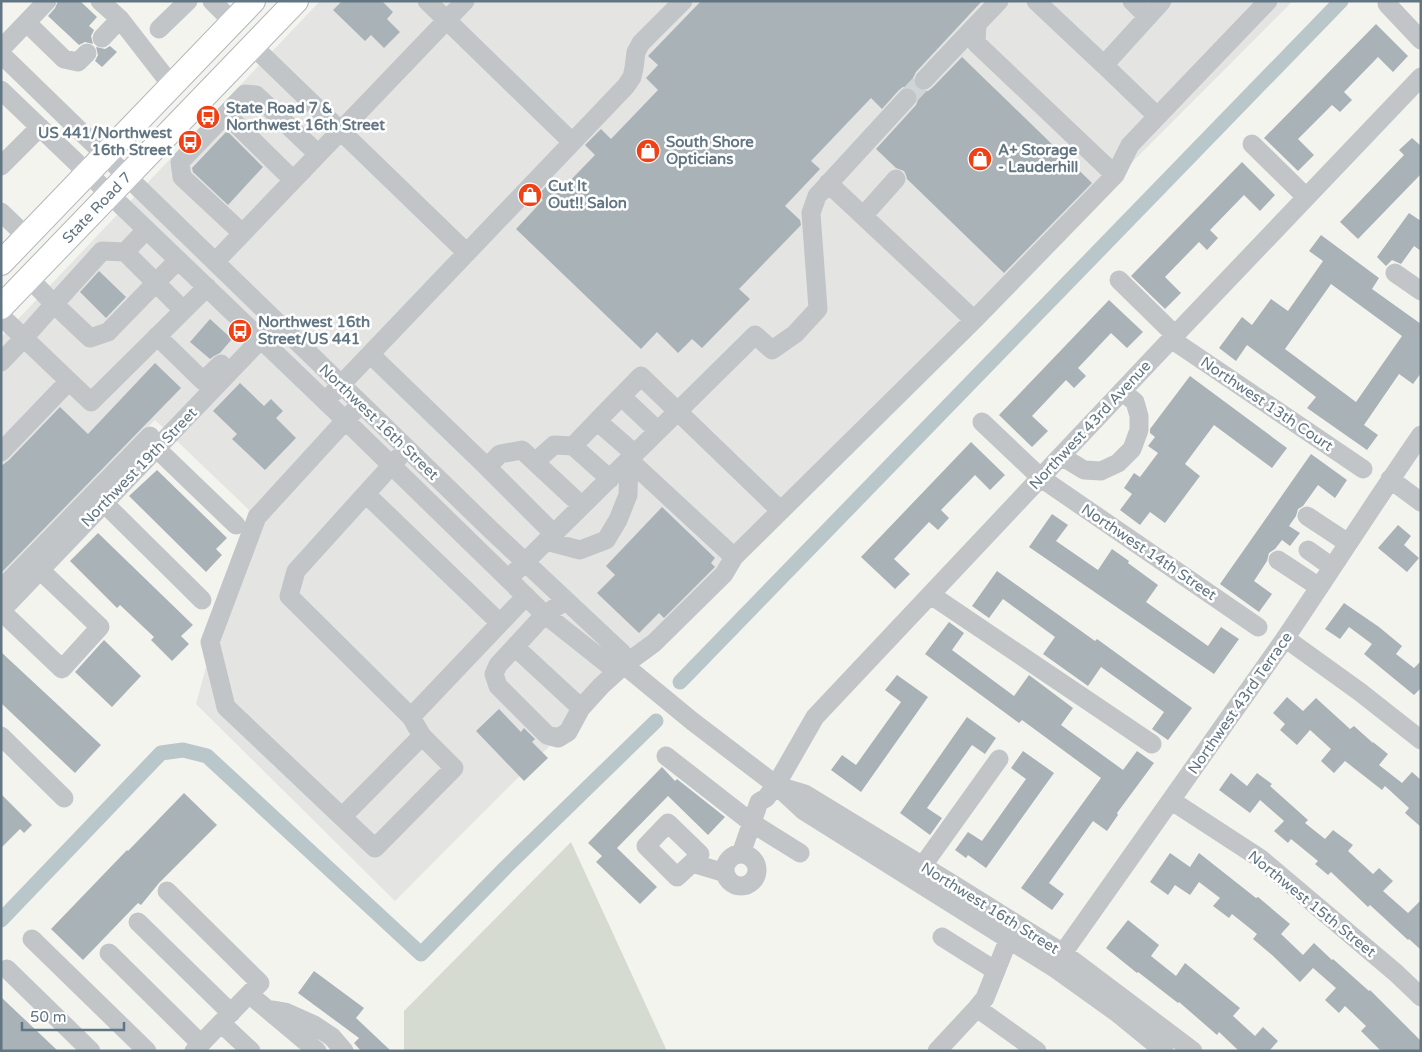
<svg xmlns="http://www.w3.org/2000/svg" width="1422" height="1052" font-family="'Varela Round',sans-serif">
<rect width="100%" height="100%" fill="#f4f4ef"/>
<!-- built -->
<path fill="#e4e5e3" d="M320,1h973l-898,900 -199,-197 53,-194 -94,-90 -154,156v-239z"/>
<!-- green -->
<path fill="#d5dbd0" d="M571,842l96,209h-263v-40z"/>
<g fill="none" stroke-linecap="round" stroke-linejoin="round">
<!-- canal -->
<path stroke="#b9c7cb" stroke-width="15" d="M680,682l661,-681
M1,920l160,-167 22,-3 24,6 214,198 85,-87 150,-146"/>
</g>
<!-- building -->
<path fill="#a9b2b6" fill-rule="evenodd" d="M58,1h22l17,16 -8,9 5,4 -3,6 2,8 -8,-2 -6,3 -31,-29 7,-8z
M342,1h40l11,11 -6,7 13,13 -16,16 -13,-13 -6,6 -32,-31z
M701,1h281l-66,71 -3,6v6l4,4 4,3h7l4,-3 30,-31 130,126 -88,90 -97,-94 -1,-4 -2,-4 -8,-3 -20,-19 40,-44 2,-5v-6l-3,-4 -6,-3h-6l-4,3 -17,19 -11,-11 -60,63 9,8 -35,37 15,14 1,5 -62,64 11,10 -48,49 -10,-9 -14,14 -21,-21 -16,17 -125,-120 27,-29 -5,-5 16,-17 10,9 31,-32 -10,-10 16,-16 10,10 47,-49 -12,-12 12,-13 -10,-9z
M1376,24l32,32 -15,16 -15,-15 -34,35 8,8 -12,12 -8,-7 -34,34 16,16 -16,16 -34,-33z
M110,46l7,6 -15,15 -7,-6 3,-6 -2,-8 9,2z
M227,131l36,36 -35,38 -35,-33 -1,-4z
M1412,138l9,8v28l-63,65 -18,-17 64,-67 -5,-5z
M1242,162l33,33 -15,16 -16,-16 -34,35 8,8 -11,12 -8,-8 -34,35 16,16 -16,16 -34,-33z
M1409,213l12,8v30l-7,-5 -13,18 -9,-4 -6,6 -9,-9z
M1321,235l58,43 -7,11 49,35v49l-8,11 -14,-10 -35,51 14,10 -11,15 -60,-42 9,-11 -69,-52 -11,16 -17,-13 23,-31 10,8 19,-26 17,12 35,-50 -14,-10zM1331,284l71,52 -46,66 -71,-53z
M99,271l27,26 -20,21 -26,-26z
M1109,300l34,32 -16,16 -16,-15 -33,35 8,8 -12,12 -8,-8 -34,36 16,15 -16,16 -33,-32z
M210,319l22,20 -12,14 -6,3 -4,3 -20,-17z
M155,363l26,25 -180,185v-107l8,-6 51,-53 28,27z
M1190,376l97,72 -15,20 -58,-43 -29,39 15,12 -35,47 -15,-11 -10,13 -20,-15 12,-16 -8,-6 10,-15 6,4 18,-24 -10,-7 7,-9 -5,-4v-4z
M240,383l24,23 7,-7 12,12 -7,7 20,20 -31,32 -33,-31 5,-5 -24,-23z
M971,442l34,33 -15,15 -15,-15 -34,35 8,8 -11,12 -9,-8 -35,37 16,15 -15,15 -34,-32z
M1311,454l36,26 -12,18 -17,-13 -15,21 -5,3 -2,7 -7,10 11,7 -10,13 -8,-6 -7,9 -6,4 -2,8 -13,20 18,13 -13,18 -39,-28z
M157,470l70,68 -11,11 6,6 -16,17 -77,-76z
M662,507l53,51 -4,5 4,4 -51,51 -5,-5 -20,20 -42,-40 18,-18 -9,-9z
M1052,514l16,11 -12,16 42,29 14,-21 17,12 -1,2 30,22 -12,17 62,44 13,-19 18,12 -25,35 -185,-127z
M1398,525l13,11 -7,9 15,13 -12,14 -29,-24z
M98,533l95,92 -12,11 8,8 -17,17 -21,-21 3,-3 -34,-32 -3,3 -47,-47z
M997,571l98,70 2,-2 95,69 -24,32 -16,-11 12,-17 -63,-45 -13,19 -45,-32 12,-17 -52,-38 -14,19 -17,-12z
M1344,603l35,24 23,19 -6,8 18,14 7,-7v27l-7,7 -50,-41 8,-10 -23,-17 -9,12 -15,-10z
M949,622l15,11 -12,17 62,46 15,-21 44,33 -12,17 62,45 14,-19 17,12 -37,50 1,2 -11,16 -14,-10 -44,62 15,11 -12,16 -31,-22 80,-110 -79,-58 -3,3 -94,-69z
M104,640l37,36 -29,31 -37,-35z
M1,652l100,93 -26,28 -74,-70z
M897,675l31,22 -67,95 -30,-22 11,-15 14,10 45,-63 -16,-12z
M1287,697l16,14 13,-13 34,31 4,-3 19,17v-1l15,12 -9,11 23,18 10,-11 9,8v47l-16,-14 4,-5 -24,-22 -3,4 -37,-29 -11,12 -13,-12 10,-12 -21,-19 -13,15 -17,-15 5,-6 -12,-11z
M499,709l22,23 3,-4 11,11 -3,3 16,16 -24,23 -48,-50z
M967,717l29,21 -11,16 -13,-9 -45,63 15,10 -12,17 -30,-22z
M1023,751l31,22 -68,95 -18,-13 -2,3 -11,-8 13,-18 14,9 44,-62 -15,-11z
M662,767l13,14 2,-2 48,38 -17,18 -40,-39 -51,52 40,39 -17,17 -44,-42 6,-6 -14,-13z
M1231,773l16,13 10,-13 15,11 -2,2 38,34 -3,3 20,16 8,-9 20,15 -5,6 25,23 6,-6 14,13 -10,10 25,22 13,-13v50l-12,-11 -1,1 -38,-35 -2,2 -37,-35 -3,3 -13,-11 3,-3 -27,-22 -3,4 -14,-12 10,-10 -24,-21 -10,13 -31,-23z
M184,793l33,32 -58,58 -18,22 -3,-2 -55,57 -32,-31 76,-79 1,1z
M1,794l31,31 -8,8 -4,-4 -19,19z
M1170,853l20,14 9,-14 57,45 2,-1 32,27 -9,10 22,21 11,-12 18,17 1,-1 36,32 1,-1 51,51v10h-40l-20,-20 5,-5 -21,-20 -6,7 -14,-13 11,-12 -23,-20 -13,14 -28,-27 -19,-16 4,-5 -25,-20 -3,4 -16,-12 7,-8 -21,-16 -9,13 -15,-10 -7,10 -18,-13z
M1128,920l31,25 -8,11 25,20 9,-13 55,45 -7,8 22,20 8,-9 15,14 -9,10h-30l-20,-19 -2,3 -38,-33 -1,1 -40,-31 -1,1 -31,-25z
M314,971l50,37 -8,10 35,33h-30l-7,-8 5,-5 -61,-45z
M1,997l57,54h-57z"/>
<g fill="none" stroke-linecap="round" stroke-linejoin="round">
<!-- minor-tunnel -->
<path stroke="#cfd4d4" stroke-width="19" stroke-dasharray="19 9" stroke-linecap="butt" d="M907,98l17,-18"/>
<!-- major casing -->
<g stroke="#b2b7ba" stroke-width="26">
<g id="major">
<path d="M1,263l252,-262"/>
<path id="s1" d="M1,307l295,-306"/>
</g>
</g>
<!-- minor -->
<path stroke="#c1c5c8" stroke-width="19" d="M100,1l20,18 52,67
M212,1l21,21
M427,1l145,141
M999,1l-22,23 -1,19 139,132
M1036,1l68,64
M1132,1l16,16
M1387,4l34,36
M27,23l37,36 14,3 9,-9
M159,29l29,-28
M102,38l18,-19
M253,46l214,207
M1,49l46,-48
M1,54l490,476 131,123 2,12 68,56 84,64 28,26 252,158 60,43 48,39
M924,80l53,-56
M1,90l344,330 197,192 68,54 14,-1
M226,114l67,66
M1157,116l-53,-51 58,-64
M1252,144l54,53
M1,166l39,-39
M828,183l146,137
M1,212l26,25
M863,216l33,-37
M146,230l-21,22 -23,-1 -48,53 36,34 18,-6 70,-72
M242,233l-60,-56 -2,-15 65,-68 11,1 62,59
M125,252l58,58
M215,262l250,-261
M1395,273l26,18
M1119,280l56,55
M1,316l90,86 116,-115
M157,336l46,45 18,-17
M1171,339l192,130
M370,354l117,113
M1,362l23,-24 30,-34 -25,-26
M333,393l293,-307 6,-9 2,-9 2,-16 5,-9 42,-42
M622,397l36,34
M597,421l44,-45 140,135
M982,422l59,56 217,149
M573,446l24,-25 38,33
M156,448l80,77
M1,452l68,-71
M1061,456l23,14 17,1 17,-8 14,-14 7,-19v-14l-4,-14 -13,-11
M399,457l-103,114 -7,25 122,121 115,-121
M629,460l105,97
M535,462l19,-17 19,1 37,33
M1390,479l31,23
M366,494l134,129
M104,503l98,97
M1307,516l41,27
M554,534l-67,-67 13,-13 22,-4 60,56
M546,541l34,9 26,-10 12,-20 10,-25 1,-35
M1308,550l24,17
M1278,560l41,27
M40,570l60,57 -38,42 -61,-58c87,-91 173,-182 260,-272l8,-9
M516,571l239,-236 17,15 23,-16 23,-25 -7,-96 6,-17 90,-98
M1,589l149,-153
M931,595l221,149
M566,601l-21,13 -47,51 -4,9 4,12 49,49 11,3 10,-6 13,-24 20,-22 23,-21 30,-22 70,-69 10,-17 240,-237 141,-145 15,-30 138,-144
M1285,638l75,54 61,48
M515,647l66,61
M411,717l11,19 -80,81 33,31 79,-80 -32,-32
M1,736l63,62
M666,756l86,67 48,30
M782,787l23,7 146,89 112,70 130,98
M1172,801l89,58 135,114 25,24
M342,817l-116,-110 -16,-65 47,-125 97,-106
M741,854l18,-52 7,-4 10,-13 39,-68 360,-382 246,-258
M725 870a16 16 0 1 1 32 0a16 16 0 1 1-32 0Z
M692,863l-15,14 -31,-31 22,-23 32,31 -8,9 33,10
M916,875l83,-116
M167,891l93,92 -11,11
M138,922l93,91
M942,937l54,34
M32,939l115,112
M109,953l92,91
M7,969l84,82
M1056,969l7,-16c74,-104 148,-208 221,-313 46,-68 90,-137 137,-205
M977,1008l60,43
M273,1010l12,2 29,13 18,12 12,14
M221,1023l28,-29 68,57
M194,1051l27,-28 30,28
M937,1051l40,-43 8,-10 28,-70"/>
<!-- major -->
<use href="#major" stroke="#fff" stroke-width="24"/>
</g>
<!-- icons -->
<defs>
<g id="bus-disc" transform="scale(1.25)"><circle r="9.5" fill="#ee4116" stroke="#fff"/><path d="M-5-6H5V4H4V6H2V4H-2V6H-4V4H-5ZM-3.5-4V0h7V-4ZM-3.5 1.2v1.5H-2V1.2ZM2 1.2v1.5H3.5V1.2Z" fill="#fff"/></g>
<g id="shop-disc" transform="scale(1.25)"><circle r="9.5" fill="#ee4116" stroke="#fff"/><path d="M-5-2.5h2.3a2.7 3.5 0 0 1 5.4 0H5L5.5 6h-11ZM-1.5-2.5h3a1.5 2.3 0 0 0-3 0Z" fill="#fff"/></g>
</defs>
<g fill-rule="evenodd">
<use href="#bus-disc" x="208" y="117"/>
<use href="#bus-disc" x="190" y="142"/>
<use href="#shop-disc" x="648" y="151"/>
<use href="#shop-disc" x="980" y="159"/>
<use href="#shop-disc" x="530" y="195"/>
<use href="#bus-disc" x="240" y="331"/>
</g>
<g text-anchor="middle" stroke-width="5" stroke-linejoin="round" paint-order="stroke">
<!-- poi labels -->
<g font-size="15" font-weight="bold" fill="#617582" stroke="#fff" text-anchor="start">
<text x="226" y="113">State Road 7 &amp;<tspan x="226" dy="17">Northwest 16th Street</tspan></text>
<text x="172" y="138" text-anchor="end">US 441/Northwest<tspan x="172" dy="17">16th Street</tspan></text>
<text x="666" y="147">South Shore<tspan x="666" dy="17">Opticians</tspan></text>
<text x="998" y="155">A+ Storage<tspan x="998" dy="17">- Lauderhill</tspan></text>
<text x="548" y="191">Cut It<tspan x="548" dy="17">Out!! Salon</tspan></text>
<text x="258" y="327">Northwest 16th<tspan x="258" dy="17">Street/US 441</tspan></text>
</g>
<!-- street labels -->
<g font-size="15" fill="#617582" stroke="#fff">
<text dy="5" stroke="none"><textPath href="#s1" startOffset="138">State Road 7</textPath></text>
<text transform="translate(1267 404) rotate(34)" y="5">Northwest 13th Court</text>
<text transform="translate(379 422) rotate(44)" y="5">Northwest 16th Street</text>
<text transform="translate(1090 425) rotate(-47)" y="5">Northwest 43rd Avenue</text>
<text transform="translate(139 467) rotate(-46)" y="5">Northwest 19th Street</text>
<text transform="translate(1149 552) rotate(34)" y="5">Northwest 14th Street</text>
<text transform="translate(1240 703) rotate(-55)" y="5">Northwest 43rd Terrace</text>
<text transform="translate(1312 904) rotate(39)" y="5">Northwest 15th Street</text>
<text transform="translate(990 908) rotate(32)" y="5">Northwest 16th Street</text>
</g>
</g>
<!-- border -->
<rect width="1422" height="1052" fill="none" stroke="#617582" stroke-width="5"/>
<!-- scale -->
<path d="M22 1022v8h102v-8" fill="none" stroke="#617582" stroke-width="2.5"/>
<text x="30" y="1022" font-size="15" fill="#617582" stroke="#ffffff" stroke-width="4" paint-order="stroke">50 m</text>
</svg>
